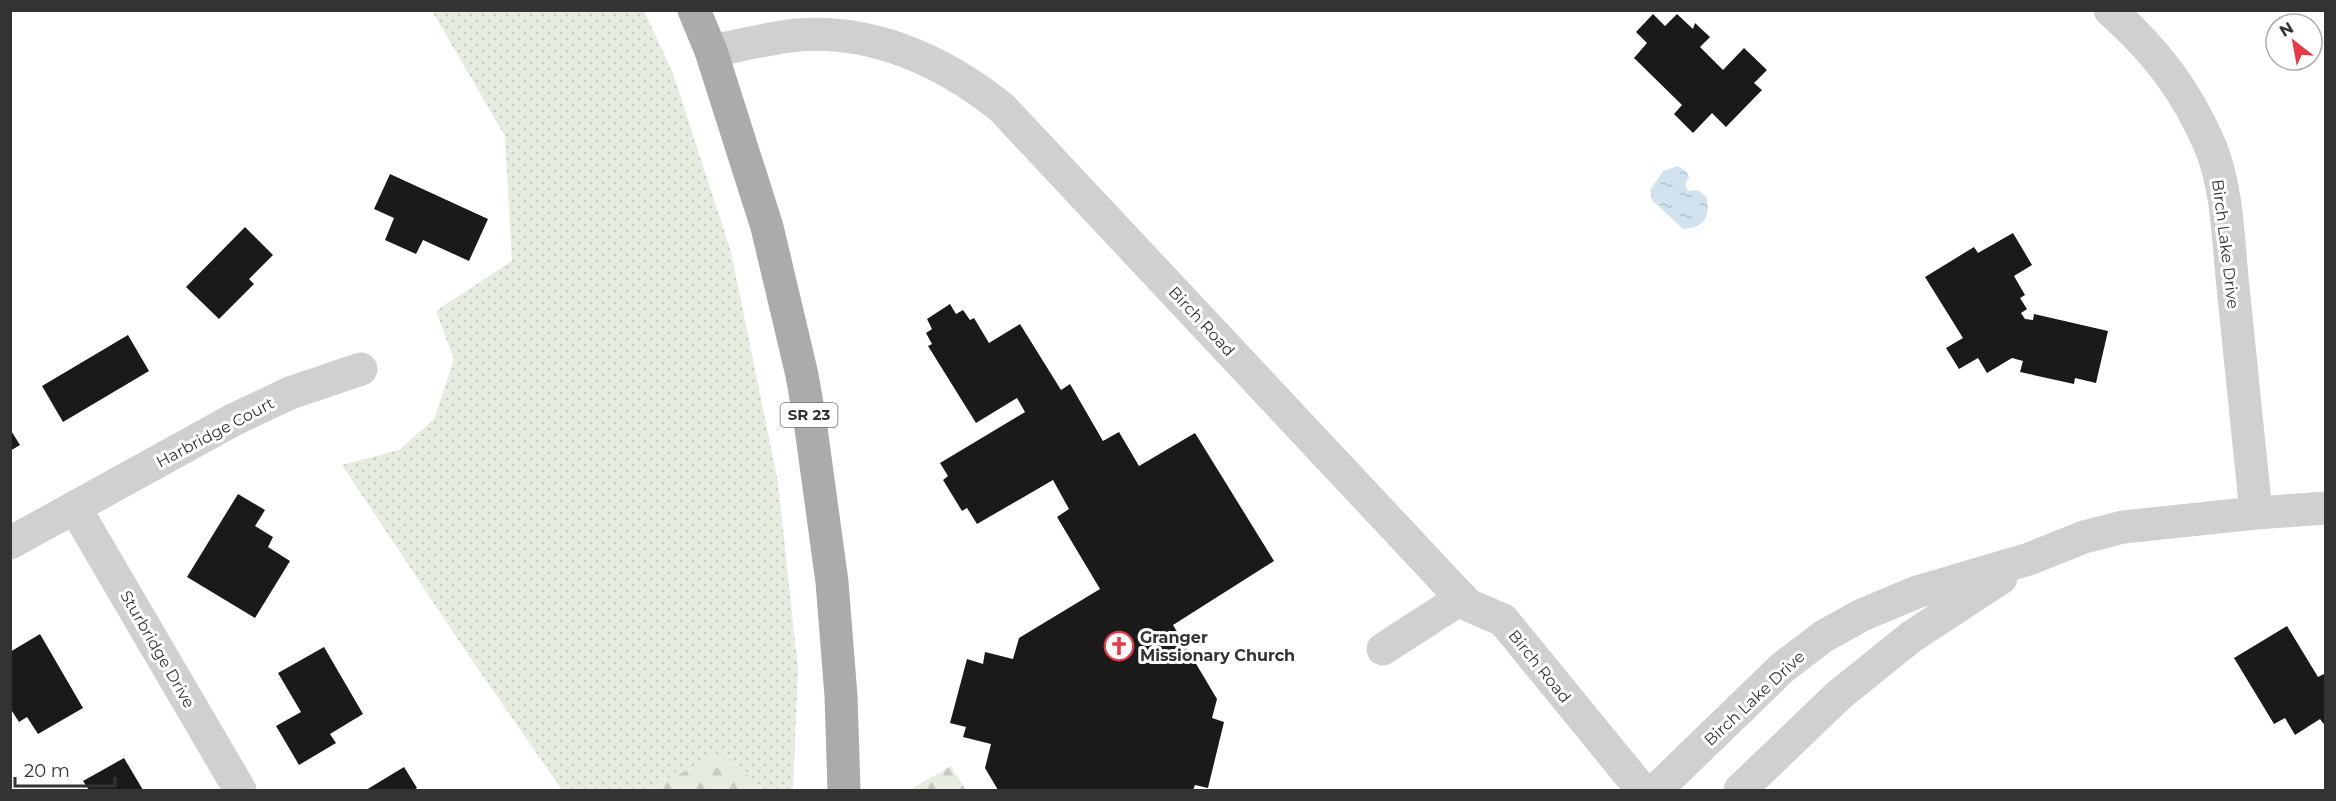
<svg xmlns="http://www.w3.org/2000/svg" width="2336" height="801" font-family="Montserrat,sans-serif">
<defs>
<pattern id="grass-dots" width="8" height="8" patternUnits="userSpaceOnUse" patternTransform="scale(1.5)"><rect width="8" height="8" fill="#e6ecdf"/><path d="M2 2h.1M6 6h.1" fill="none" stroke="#c6cbc0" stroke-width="1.8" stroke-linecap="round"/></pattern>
<pattern id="forest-firs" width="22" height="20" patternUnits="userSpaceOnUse" patternTransform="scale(1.5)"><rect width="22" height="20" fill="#e6ecdf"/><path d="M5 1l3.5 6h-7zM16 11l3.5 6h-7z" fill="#c6cbc0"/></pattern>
<pattern id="water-ripples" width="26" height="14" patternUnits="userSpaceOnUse" patternTransform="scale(1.5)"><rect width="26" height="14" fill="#cfe2ee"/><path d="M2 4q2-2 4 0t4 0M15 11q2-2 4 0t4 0" fill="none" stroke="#b2c2cd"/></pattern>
</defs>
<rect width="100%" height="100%" fill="#fff"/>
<!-- grass -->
<path fill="url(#grass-dots)" d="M432,11h212l29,62 58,179 47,230 20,187 -5,121h-29l-42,-38 -73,38h-87l-97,-140 -123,-185 57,-15 35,-31 20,-60 -18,-48 76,-50 -7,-125z"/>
<!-- forest -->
<path fill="url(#forest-firs)" d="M722,752l42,38h-115z
M951,766l15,24h-57z"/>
<!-- water -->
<path fill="url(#water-ripples)" d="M1678,166l8,5 3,6 -4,7 3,7 10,-1 9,8c3,20 -3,30 -24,31l-31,-29 -2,-10 13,-19z"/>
<!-- building -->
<path fill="#1a1a1a" d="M1653,14l12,12 12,-12 16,15 2,-6 15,14 -10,10 23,23 21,-22 23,22 -13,13 8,7 -36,37 -14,-14 -19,20 -19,-19 8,-9 -48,-47 13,-15 -11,-11z
M390,174l98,45 -19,42 -46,-21 -7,14 -31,-14 9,-22 -20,-9z
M245,227l28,28 -24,24 5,5 -35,35 -33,-32z
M2013,233l19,32 -18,11 11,19 -5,3 7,11 -6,4 4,6 8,1 1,-6 74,17 -12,52 -21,-5 -1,6 -54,-12 3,-11 -11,-3 -25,15 -9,-15 -19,11 -13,-21 17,-10 -38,-61 49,-30 4,6z
M950,304l6,10 7,-4 7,10 4,-2 15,25 31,-19 41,66 9,-6 33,57 16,-9 20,34 56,-33 79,128 -101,64 44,74 -5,19 12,4 -16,66 -13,-3 -2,5h-195l-13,-22 6,-24 -28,-7 3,-10 -16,-4 17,-64 16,5 2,-12 28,7 6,-21 81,-49 -43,-72 12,-8 -16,-29 -76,44 -10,-16 -5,3 -19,-31 5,-4 -8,-13 85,-51 -8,-14 -41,25 -48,-77 4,-2 -6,-11 6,-4 -5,-10z
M128,335l21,36 -86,51 -21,-36z
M10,429l10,16 -10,6z
M238,494l27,16 -10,16 18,11 -5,10 22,14 -35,57 -68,-41z
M2287,626l31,51 8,-4v54l-6,-8 -25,16 -10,-17 -11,6 -40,-66z
M40,634l43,74 -45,26 -11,-17 -8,5 -9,-14v-56z
M324,647l39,67 -33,20 6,9 -37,22 -23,-39 25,-14 -23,-39z
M124,758l19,32h-54l-6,-9z
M404,767l13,21 -3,2h-48z"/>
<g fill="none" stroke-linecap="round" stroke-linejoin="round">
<!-- minor -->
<path stroke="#d0d0d0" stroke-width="33" d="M2110,10c46,41 77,81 101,138 17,43 17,93 22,139 7,75 15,150 23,226
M711,51c28,-5 57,-13 86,-16 76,-6 147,26 205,73l466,497 35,15 139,170
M75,508l165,282
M10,543l223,-123 57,-27 71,-24
M1383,649l79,-51
M1656,790l126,-122 42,-32 38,-21 55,-23 112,-33 55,-22 39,-10 133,-14 70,-5
M1740,790l99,-95 72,-58 90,-59"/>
<!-- major -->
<path stroke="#ababab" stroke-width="33" d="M694,10l17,41 56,176 35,148 8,46 22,161 9,114 3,94"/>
</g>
<!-- icons -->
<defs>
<g id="church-ring" transform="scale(1.5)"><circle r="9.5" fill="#fff" stroke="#e63946" stroke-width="1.5"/><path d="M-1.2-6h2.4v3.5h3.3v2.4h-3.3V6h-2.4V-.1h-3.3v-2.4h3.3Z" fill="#e63946"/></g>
</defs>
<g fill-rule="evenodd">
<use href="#church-ring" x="1119" y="646"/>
</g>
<g text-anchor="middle" stroke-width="6" stroke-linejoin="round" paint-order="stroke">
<!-- shield labels -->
<rect fill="#fff" stroke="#707070" stroke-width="1.5" x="780.5" y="403" width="57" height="24" rx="4.5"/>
<g font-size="15" font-weight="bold" fill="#333">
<text x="809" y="420">SR 23</text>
</g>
<!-- street labels -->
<g font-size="16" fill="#333" stroke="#fff">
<text transform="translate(2226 244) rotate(83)" y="6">Birch Lake Drive</text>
<text transform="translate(1202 321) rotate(47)" y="6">Birch Road</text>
<text transform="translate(215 432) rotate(-28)" y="6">Harbridge Court</text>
<text transform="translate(158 649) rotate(60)" y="6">Sturbridge Drive</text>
<text transform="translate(1540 666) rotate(51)" y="6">Birch Road</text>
<text transform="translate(1754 698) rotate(-43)" y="6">Birch Lake Drive</text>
</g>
<!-- poi labels -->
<g font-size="16" font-weight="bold" fill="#333" stroke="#fff" text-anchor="start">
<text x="1140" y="643">Granger<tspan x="1140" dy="18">Missionary Church</tspan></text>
</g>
</g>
<!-- border -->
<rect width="2336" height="801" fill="none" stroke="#333333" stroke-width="24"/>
<!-- north arrow -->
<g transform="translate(2294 42) rotate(329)"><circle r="28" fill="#ffffff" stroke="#adadad" stroke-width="1.5"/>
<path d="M0-4.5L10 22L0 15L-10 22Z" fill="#e63946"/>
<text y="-9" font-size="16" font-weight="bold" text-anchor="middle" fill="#333333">N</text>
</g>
<!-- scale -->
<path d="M15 777v9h100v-9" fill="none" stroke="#333333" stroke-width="3"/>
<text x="24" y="777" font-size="18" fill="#333333" stroke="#ffffff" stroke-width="4.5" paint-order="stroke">20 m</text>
</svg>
